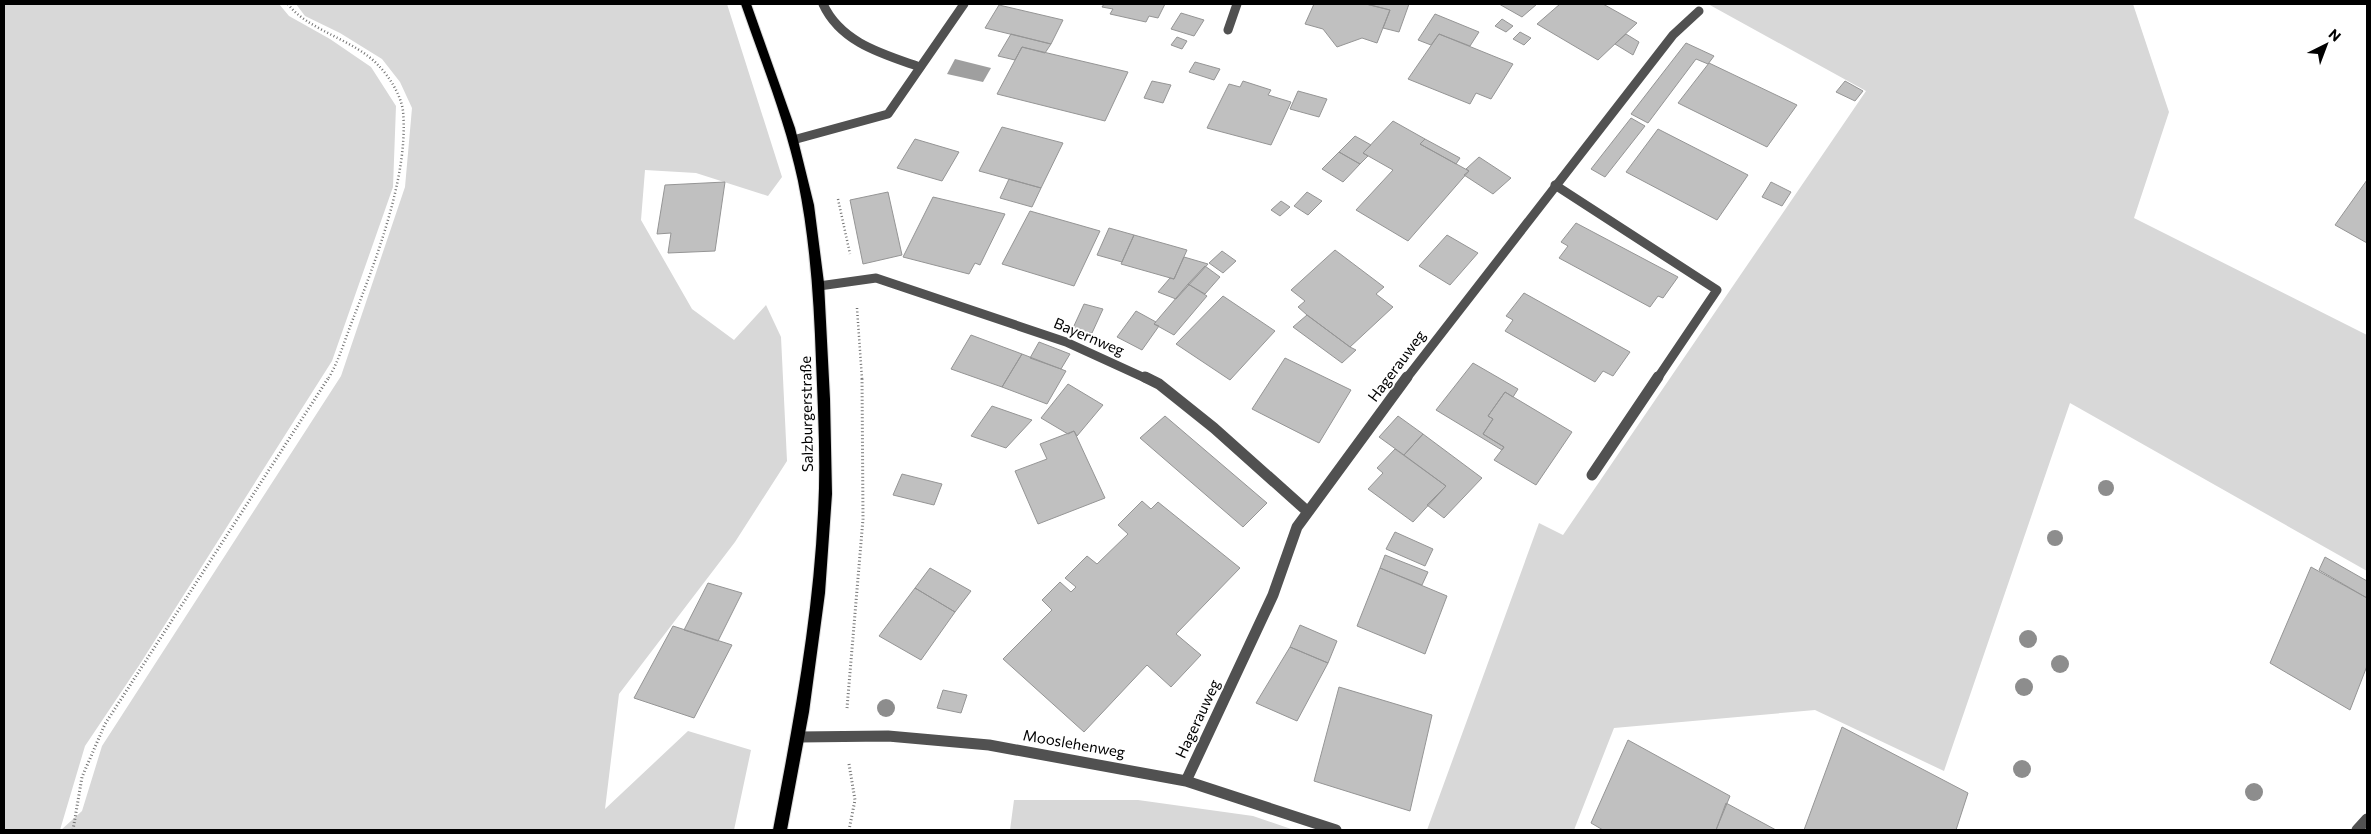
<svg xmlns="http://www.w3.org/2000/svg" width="2371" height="834" font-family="Commissioner,sans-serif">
<rect width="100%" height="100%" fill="#fff"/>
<!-- green -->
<path fill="#d8d8d8" d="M4,4h275l10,12 41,23 41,28 25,39 -3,81 -61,174 -192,303 -55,82 -25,84h-56z
M296,4h431l55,173 -14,19 -72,-23 -51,-3 -4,50 51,89 42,31 32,-35 15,32 6,124 -52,81 -116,152 -14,115 83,-78 63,19 -17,80h-673l21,-19 20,-65 239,-370 64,-189 7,-79 -12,-26 -18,-23 -42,-26 -35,-17z
M1708,4h425l36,108 -35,106 233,117v236l-297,-168 -126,368 -129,-61 -201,18 -40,102h-147l112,-307 24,12 303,-444z
M1014,800h124l115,16 41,14h-284z"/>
<!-- water -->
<path fill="#9f9f9f" d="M955,59l36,9 -8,14 -36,-8z"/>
<!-- building -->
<path fill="#c0c0c0" stroke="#959595" d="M1104,4h61l-7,14 -9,-2 -3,6 -36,-8 3,-5 -11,-2z
M1314,4h52l24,6 -13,33 -15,-5 -25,9 -14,-18 -18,-5z
M1366,4h43l-10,28 -16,-4 7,-18z
M1499,4h38l-15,13z
M1560,4h43l34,19 -39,37 -61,-36z
M999,5l64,15 -12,24 -66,-16z
M1181,13l23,7 -10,16 -23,-7z
M1435,14l44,18 -9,14 -31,-12 -8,11 -13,-5z
M1502,19l11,7 -7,6 -11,-6z
M1520,32l11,6 -7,7 -11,-6z
M1011,34l40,10 -6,9 -23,-6 -7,13 -17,-4z
M1439,34l74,30 -22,35 -15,-6 -6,11 -62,-25z
M1626,34l13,8 -6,13 -18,-11z
M1177,37l10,4 -5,8 -11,-4z
M1686,43l28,13 -6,8 -12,-5 -48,64 -17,-9z
M1022,47l106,25 -23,49 -108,-27z
M1195,62l25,7 -6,11 -25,-8z
M1709,63l88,42 -30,42 -89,-44z
M1152,81l19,4 -8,18 -19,-5z
M1243,81l28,9 -3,5 23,7 -20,43 -64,-17 22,-44 11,3z
M1845,81l18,10 -8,10 -19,-9z
M1298,91l29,8 -8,18 -29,-8z
M1631,118l14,8 -40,51 -14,-8z
M1393,121l32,18 -5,5 49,27 -61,70 -52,-31 37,-40 -30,-17z
M1002,127l61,16 -22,45 -62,-17z
M1658,129l90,46 -31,45 -91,-48z
M1355,136l16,9 -8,8 5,3 -8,8 -21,-12z
M915,139l44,13 -17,29 -45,-13z
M1425,139l35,19 -4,6 -36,-20z
M1339,152l21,12 -17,18 -21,-13z
M1479,157l32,21 -18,16 -29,-19 5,-4 -3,-2z
M1009,179l32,9 -9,19 -32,-9z
M2367,180v63l-32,-18z
M725,182l-10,69 -47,2 3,-20 -14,1 8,-49z
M1771,182l20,10 -9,14 -20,-9z
M888,192l14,63 -39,9 -13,-64z
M1307,192l15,9 -14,14 -14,-9z
M933,197l72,17 -25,51 -5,-2 -6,11 -66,-17z
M1281,201l9,6 -10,9 -9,-6z
M1030,211l70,20 -26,55 -72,-22z
M1576,223l102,54 -15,21 -5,-2 -8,11 -91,-49 9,-12 -7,-4z
M1109,228l25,7 -12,27 -25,-7z
M1134,235l53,15 -13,29 -53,-15z
M1447,235l31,18 -28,32 -31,-19z
M1335,250l49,37 -8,7 17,13 -43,40 -43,-32 -9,-8 7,-6 -14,-11z
M1222,251l14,10 -13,12 -14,-10z
M1184,257l24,7 -32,35 -18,-7 12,-14 4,1z
M1205,266l15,11 -15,17 -17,-10z
M1188,284l19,12 -33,39 -20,-11z
M1524,293l106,59 -17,24 -10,-5 -8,11 -90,-51 8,-11 -7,-4z
M1223,296l52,35 -45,49 -54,-36z
M1084,304l19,5 -11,24 -19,-5z
M1136,311l20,11 -2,2 5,2 -17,24 -25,-13z
M1307,315l43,32 6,3 -14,13 -49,-36z
M971,335l51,19 -20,33 -51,-18z
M1039,342l31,12 -9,15 -31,-11z
M1022,354l44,17 -19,33 -45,-17z
M1285,358l66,32 -32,53 -67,-34z
M1473,363l45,26 -5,8 -8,-5 -17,24 5,3 -10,15 21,13 -2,3 -66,-40z
M1068,384l35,21 -26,31 -3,-5 -6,3 -27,-16z
M1505,392l67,40 -36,53 -42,-25 10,-13 -21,-13 10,-15 -5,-3z
M992,406l40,14 -26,28 -35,-12z
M1165,416l102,87 -24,24 -103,-89z
M1398,416l25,18 -19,21 -25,-18z
M1074,431l31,67 -67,26 -23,-53 32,-12 -7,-15z
M1423,434l59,44 -38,40 -17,-13 19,-19 -42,-31z
M1395,449l51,37 -33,36 -45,-33 15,-16 -6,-5z
M902,474l40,10 -8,21 -41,-10z
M1142,501l9,8 7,-7 82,66 -64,66 25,21 -30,32 -24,-22 -63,67 -81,-73 49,-49 -10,-10 18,-18 11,10 5,-5 -11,-9 22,-22 10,8 31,-30 -10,-9z
M1395,532l38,17 -8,17 -39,-17z
M1385,555l43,17 -6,13 -42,-17z
M2325,557l42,24v17l-48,-28z
M2311,567l56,31v68l-17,44 -80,-47z
M930,568l41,23 -16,21 -40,-24z
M1380,568l67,28 -22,58 -68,-28z
M708,583l34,10 -24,48 -34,-11z
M915,588l40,24 -34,48 -42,-24z
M1300,625l37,16 -9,22 -38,-16z
M673,626l59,19 -38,73 -60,-20z
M1290,647l38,16 -31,58 -41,-18z
M1339,687l93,28 -22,96 -96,-30z
M943,690l24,5 -6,18 -24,-5z
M1842,727l126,66 -12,37h-152z
M1628,740l102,56 -14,34h-113l-12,-7z
M1726,803l50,27h-60z"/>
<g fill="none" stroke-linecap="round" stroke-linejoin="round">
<!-- primary casing -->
<g stroke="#dbdbdb" stroke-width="2">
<path id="primary" d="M741,4h10l44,124 19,77 10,78 6,116 2,95 -7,99 -16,119 -22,118h-14c20,-105 40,-210 45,-317 3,-51 0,-102 -2,-152 -2,-61 -6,-121 -18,-180 -13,-61 -37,-119 -57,-177z"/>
</g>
<!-- path-far1 -->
<path stroke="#737373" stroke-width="2.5" stroke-dasharray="1 2.5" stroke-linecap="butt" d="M288,4c19,26 67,36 90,61 11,11 23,30 25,46 6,64 -27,149 -50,208 -8,20 -14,42 -25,60
M838,199l12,55
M857,308l5,71"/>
<!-- path -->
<path stroke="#737373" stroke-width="3" stroke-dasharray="1 2.5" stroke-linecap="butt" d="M847,708l16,-189 -1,-142
M849,764l6,36 -6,30
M73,830l9,-53 23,-53 224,-347"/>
<!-- lane-far1 -->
<path stroke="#515151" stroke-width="9" d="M823,4c18,39 60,50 97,63
M1555,185l162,105 -60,89"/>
<!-- lane -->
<path stroke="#515151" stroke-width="11" d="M1592,475l66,-98"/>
<!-- street-far1 -->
<path stroke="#515151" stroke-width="9" d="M1228,30l9,-26
M793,140l95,-26 76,-110
M819,286l57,-8 190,64 81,37
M1406,379l267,-344 26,-24"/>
<!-- street -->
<path stroke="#515151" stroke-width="11" d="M1145,377l14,7 55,44 93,83
M799,737l89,-1 101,9 197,36 150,49
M1186,781l87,-186 24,-68 110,-150
M2357,830l10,-11"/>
<!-- primary -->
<use href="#primary" fill="#000" fill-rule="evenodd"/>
</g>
<!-- trees -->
<g fill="#8d8d8d">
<circle cx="2106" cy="488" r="8"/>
<circle cx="2055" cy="538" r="8"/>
<circle cx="2028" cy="639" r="9"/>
<circle cx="2060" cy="664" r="9"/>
<circle cx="2024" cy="687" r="9"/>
<circle cx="886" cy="708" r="9"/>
<circle cx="2022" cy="769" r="9"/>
<circle cx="2254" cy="792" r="9"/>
</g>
<g text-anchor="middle" stroke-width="4" stroke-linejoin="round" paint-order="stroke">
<!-- street labels -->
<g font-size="15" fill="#000" stroke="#fff">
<text transform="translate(1089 337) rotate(23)" y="5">Bayernweg</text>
<text transform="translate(1397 366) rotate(-53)" y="5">Hagerauweg</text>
<text transform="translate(807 414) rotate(-91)" y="5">Salzburgerstraße</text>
<text transform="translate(1198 719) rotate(-65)" y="5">Hagerauweg</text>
<text transform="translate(1074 744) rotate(10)" y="5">Mooslehenweg</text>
</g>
</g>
<!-- border -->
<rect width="2371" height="834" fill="none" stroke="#000000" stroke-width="10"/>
<!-- north arrow -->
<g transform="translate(2326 45) rotate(42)" stroke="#ffffff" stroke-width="4" paint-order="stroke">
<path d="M0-4L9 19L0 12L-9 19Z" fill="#000000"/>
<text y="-8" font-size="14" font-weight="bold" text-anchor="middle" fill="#000000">N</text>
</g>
</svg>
